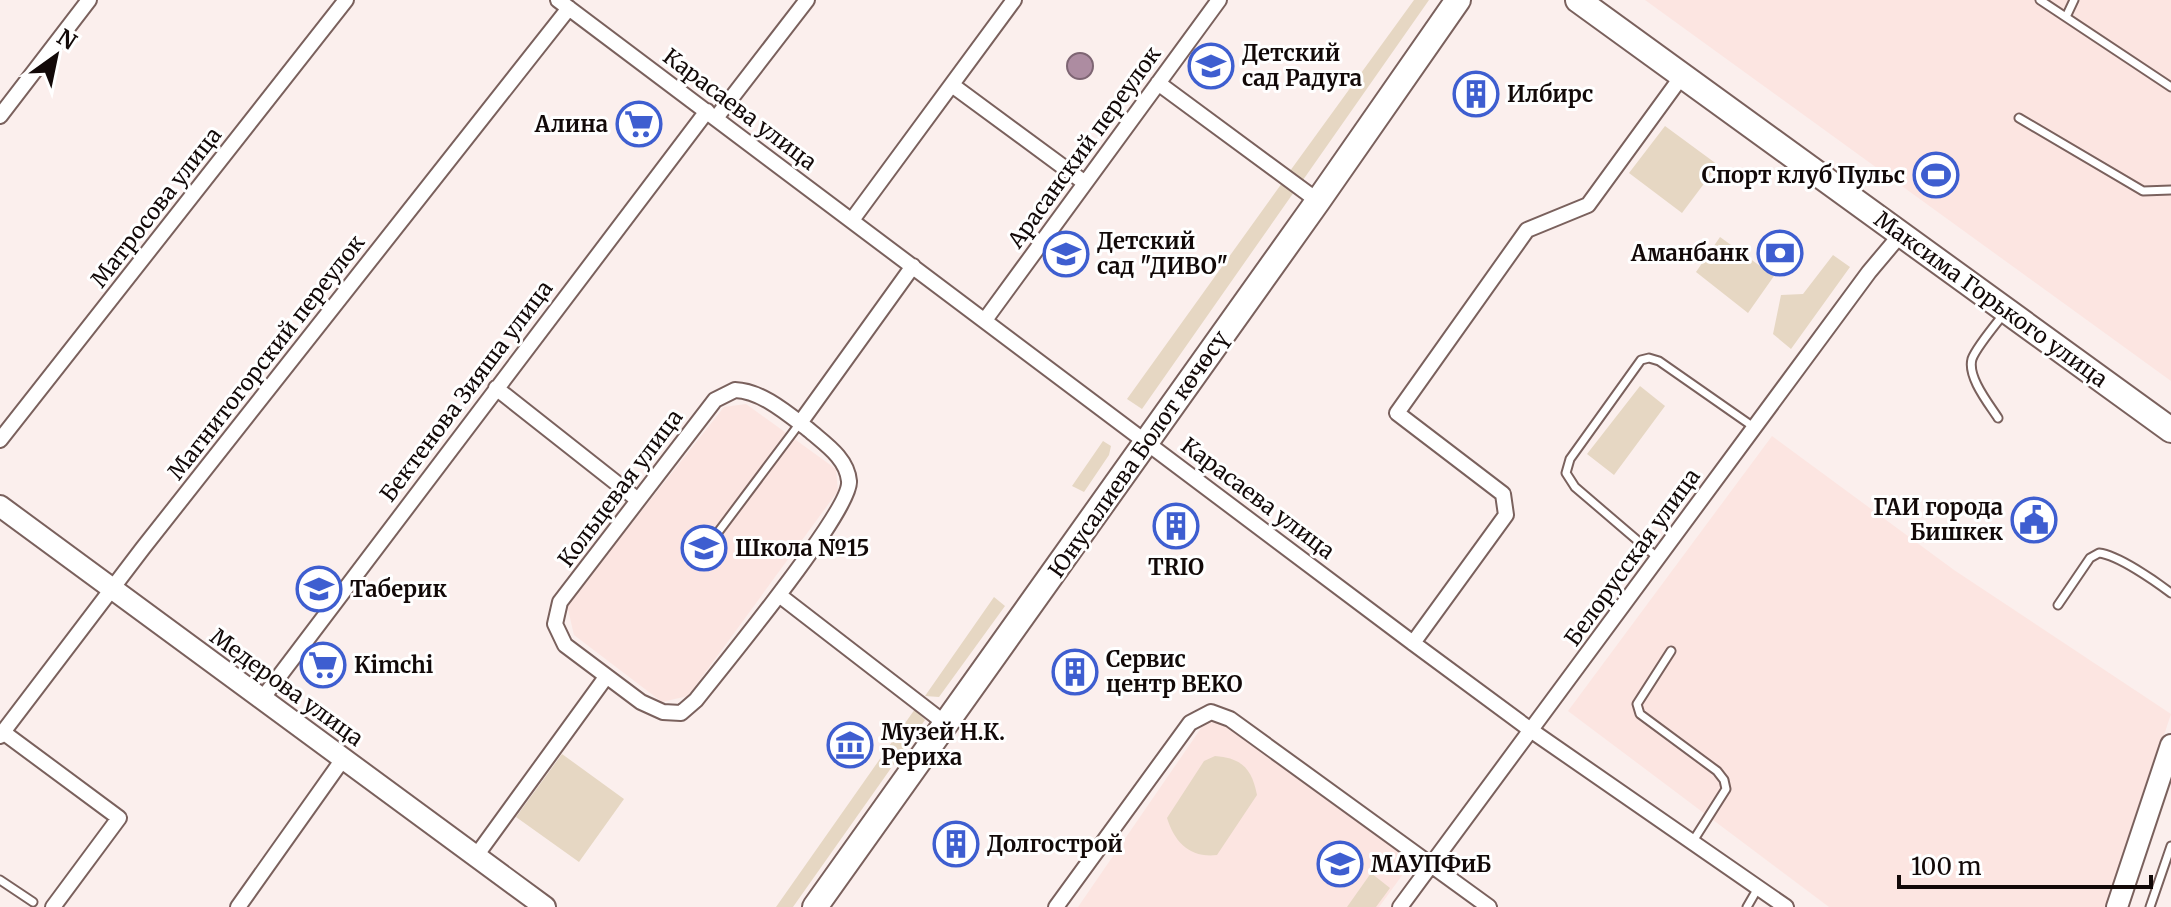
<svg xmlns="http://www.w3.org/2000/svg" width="2171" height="907" font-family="Merriweather,serif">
<rect width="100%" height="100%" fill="#fbefed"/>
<!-- built -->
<path fill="#fce5e1" d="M1645,0h526v381z
M746,404l90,65 2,22 -150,205 -26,6 -88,-67 -7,-30 157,-198z
M1772,436l182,134 217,144 -64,193h-278l-261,-196z
M1208,718l18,5 188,136 -35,48h-301z"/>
<!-- green -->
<path fill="#e6d7c3" d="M1414,0h15l-126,180 -13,-9z
M1665,126l53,39 -36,48 -53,-40z
M1282,183l12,9 -152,217 -15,-10z
M1720,237l54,39 -26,37 -52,-41z
M1833,255l17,12 -59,82 -18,-15 8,-39 22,-1z
M1640,386l25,20 -51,69 -27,-21z
M1103,441l8,5 -2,9 -25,37 -12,-6z
M994,597l11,9 -66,91 -14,-1z
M915,709l10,11 -132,187h-17z
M562,754l62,45 -45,63 -63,-45z
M1215,756c27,2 37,13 42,39l-40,60c-27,3 -42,-12 -50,-37l37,-57z
M1371,873l19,15 -14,19h-29z"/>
<!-- water -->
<path fill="#ad8ca1" stroke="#7e6573" stroke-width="2" d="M1067 66a13 13 0 1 1 26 0a13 13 0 1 1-26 0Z"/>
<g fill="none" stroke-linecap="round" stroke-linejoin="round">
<!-- lane casing -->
<g stroke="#7a615d" stroke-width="11">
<path id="lane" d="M2040,0l131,87
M2066,17l8,-17
M2019,118l124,73 28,-1
M1998,418c-9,-14 -31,-41 -26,-59 4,-11 23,-34 31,-44
M1658,558l-83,-71 -9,-14 4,-14 71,-99 8,-2 10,3 96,67
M695,563l105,-140
M2058,605l32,-47 9,-5c19,2 56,28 72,40
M1671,651l-34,53 3,10 77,57 7,9 2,9 -33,52
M0,880l33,22
M1747,907l11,-19
M2150,907l21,-61"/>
</g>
<!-- street casing -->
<g stroke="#7a615d" stroke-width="18">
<path id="street" d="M558,0l855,643 119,88 254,176
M1158,83l160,118
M952,85l133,98
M0,116l89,-116
M716,118l91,-118
M852,220l162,-220
M985,320l234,-320
M496,388l142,112
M735,390c27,1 53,24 74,40 16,14 38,28 40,51 3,29 -128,187 -153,219l-15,13 -18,-1 -22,-10 -76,-57 -10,-21 5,-22 155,-202z
M800,423l113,-157
M0,440l346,-440
M779,595l167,129
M1413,643l93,-128 -3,-21 -106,-81 130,-183 61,-25 94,-129
M262,699l445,-588
M3,732l116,86 -66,89
M0,736l143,-188 426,-540
M476,856l130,-179
M238,907l105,-148
M1056,907l134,-184 21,-11 19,7 259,188
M1400,907l469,-635 32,-38"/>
</g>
<!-- secondary casing -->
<g stroke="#7a615d" stroke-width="24">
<path id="secondary" d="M0,506l545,401
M2117,907l54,-162"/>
</g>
<!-- primary casing -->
<g stroke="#7a615d" stroke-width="28">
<path id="primary" d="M1578,0l593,430
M815,907l503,-706 140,-201"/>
</g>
<!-- lane -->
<use href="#lane" stroke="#fff" stroke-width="7"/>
<!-- street -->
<use href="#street" stroke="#fff" stroke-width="14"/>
<!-- secondary -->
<use href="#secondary" stroke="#fff" stroke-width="20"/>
<!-- primary -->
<use href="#primary" stroke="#fff" stroke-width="24"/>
</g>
<!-- icons -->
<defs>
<g id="school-ring" transform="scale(2.3)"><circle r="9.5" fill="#fff" stroke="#3e5ed0" stroke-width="1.5"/><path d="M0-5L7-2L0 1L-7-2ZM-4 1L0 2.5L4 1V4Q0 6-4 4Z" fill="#3e5ed0"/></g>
<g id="building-ring" transform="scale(2.3)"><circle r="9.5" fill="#fff" stroke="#3e5ed0" stroke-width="1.5"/><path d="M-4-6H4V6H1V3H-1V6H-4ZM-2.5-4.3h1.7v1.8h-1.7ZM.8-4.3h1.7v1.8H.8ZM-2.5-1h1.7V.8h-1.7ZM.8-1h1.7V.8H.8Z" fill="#3e5ed0"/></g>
<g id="supermarket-ring" transform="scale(2.3)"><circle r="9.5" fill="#fff" stroke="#3e5ed0" stroke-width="1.5"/><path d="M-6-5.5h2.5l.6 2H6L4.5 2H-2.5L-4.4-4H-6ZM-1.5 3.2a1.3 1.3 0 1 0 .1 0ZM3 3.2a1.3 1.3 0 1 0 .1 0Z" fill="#3e5ed0"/></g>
<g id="stadium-ring" transform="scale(2.3)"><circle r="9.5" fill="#fff" stroke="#3e5ed0" stroke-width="1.5"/><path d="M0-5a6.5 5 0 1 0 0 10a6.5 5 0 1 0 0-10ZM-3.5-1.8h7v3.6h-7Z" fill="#3e5ed0"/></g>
<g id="bank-ring" transform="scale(2.3)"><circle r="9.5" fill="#fff" stroke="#3e5ed0" stroke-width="1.5"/><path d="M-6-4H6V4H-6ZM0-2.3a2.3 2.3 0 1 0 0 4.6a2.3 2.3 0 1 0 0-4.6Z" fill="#3e5ed0"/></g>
<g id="civic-ring" transform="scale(2.3)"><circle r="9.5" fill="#fff" stroke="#3e5ed0" stroke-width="1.5"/><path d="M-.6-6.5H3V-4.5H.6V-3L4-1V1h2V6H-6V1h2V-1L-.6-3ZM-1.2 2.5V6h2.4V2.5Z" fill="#3e5ed0"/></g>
<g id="museum-ring" transform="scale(2.3)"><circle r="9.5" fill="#fff" stroke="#3e5ed0" stroke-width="1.5"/><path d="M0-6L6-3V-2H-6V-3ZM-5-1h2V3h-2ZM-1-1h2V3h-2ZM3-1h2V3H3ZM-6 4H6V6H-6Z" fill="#3e5ed0"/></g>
<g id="university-ring" transform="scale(2.3)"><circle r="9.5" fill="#fff" stroke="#3e5ed0" stroke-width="1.5"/><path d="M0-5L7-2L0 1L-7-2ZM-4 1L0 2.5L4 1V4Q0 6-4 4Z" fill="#3e5ed0"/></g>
</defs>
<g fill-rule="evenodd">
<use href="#school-ring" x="1211" y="66"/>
<use href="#building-ring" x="1476" y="94"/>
<use href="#supermarket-ring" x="639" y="124"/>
<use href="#stadium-ring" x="1936" y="175"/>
<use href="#bank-ring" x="1780" y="253"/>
<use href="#school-ring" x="1066" y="254"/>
<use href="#civic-ring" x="2034" y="520"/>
<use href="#building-ring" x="1176" y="526"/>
<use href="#school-ring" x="704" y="548"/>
<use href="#school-ring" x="319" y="589"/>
<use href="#supermarket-ring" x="323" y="665"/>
<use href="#building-ring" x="1075" y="672"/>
<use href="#museum-ring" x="850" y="745"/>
<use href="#building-ring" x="956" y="844"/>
<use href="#university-ring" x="1340" y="864"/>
</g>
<g text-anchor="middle" stroke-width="6" stroke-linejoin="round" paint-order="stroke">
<!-- poi labels -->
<g font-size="22" font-weight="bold" fill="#120908" stroke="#fff" text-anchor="start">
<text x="1242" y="61">Детский<tspan x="1242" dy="25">сад Радуга</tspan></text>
<text x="1507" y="102">Илбирс</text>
<text x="608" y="132" text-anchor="end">Алина</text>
<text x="1905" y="183" text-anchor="end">Спорт клуб Пульс</text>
<text x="1097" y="249">Детский<tspan x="1097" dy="25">сад "ДИВО"</tspan></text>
<text x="1749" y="261" text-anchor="end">Аманбанк</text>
<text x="2003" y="515" text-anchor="end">ГАИ города<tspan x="2003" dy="25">Бишкек</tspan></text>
<text x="735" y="556">Школа №15</text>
<text x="1176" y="575" text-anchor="middle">TRIO</text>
<text x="350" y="597">Таберик</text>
<text x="1106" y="667">Сервис<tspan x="1106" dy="25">центр BEKO</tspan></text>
<text x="354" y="673">Kimchi</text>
<text x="881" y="740">Музей Н.К.<tspan x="881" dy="25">Рериха</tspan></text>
<text x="987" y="852">Долгострой</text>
<text x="1371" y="872">МАУПФиБ</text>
</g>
<!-- street labels -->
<g font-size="22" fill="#120908" stroke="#fff">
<text transform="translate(740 109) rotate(37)" y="8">Карасаева улица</text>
<text transform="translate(1084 147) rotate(-54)" y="8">Арасанский переулок</text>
<text transform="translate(156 207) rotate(-52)" y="8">Матросова улица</text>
<text transform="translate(1991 299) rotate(36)" y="8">Максима Горького улица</text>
<text transform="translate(266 357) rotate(-52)" y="8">Магнитогорский переулок</text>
<text transform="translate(466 391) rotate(-53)" y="8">Бектенова Зияша улица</text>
<text transform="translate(1138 454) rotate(-55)" y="8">Юнусалиева Болот көчөсү</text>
<text transform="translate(620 488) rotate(-53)" y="8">Кольцевая улица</text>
<text transform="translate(1258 498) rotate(37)" y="8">Карасаева улица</text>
<text transform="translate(1632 557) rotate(-54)" y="8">Белорусская улица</text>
<text transform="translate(287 687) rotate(36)" y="8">Медерова улица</text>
</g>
</g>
<!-- north arrow -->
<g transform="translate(56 56) rotate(33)" stroke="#ffffff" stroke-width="6" paint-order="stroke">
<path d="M0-6L14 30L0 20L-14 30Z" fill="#120908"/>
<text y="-12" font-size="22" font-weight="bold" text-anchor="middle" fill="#120908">N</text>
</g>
<!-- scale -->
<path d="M1899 875v12h252v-12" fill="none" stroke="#120908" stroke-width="4"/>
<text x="1911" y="875" font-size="24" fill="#120908" stroke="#ffffff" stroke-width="6" paint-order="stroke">100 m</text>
</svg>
